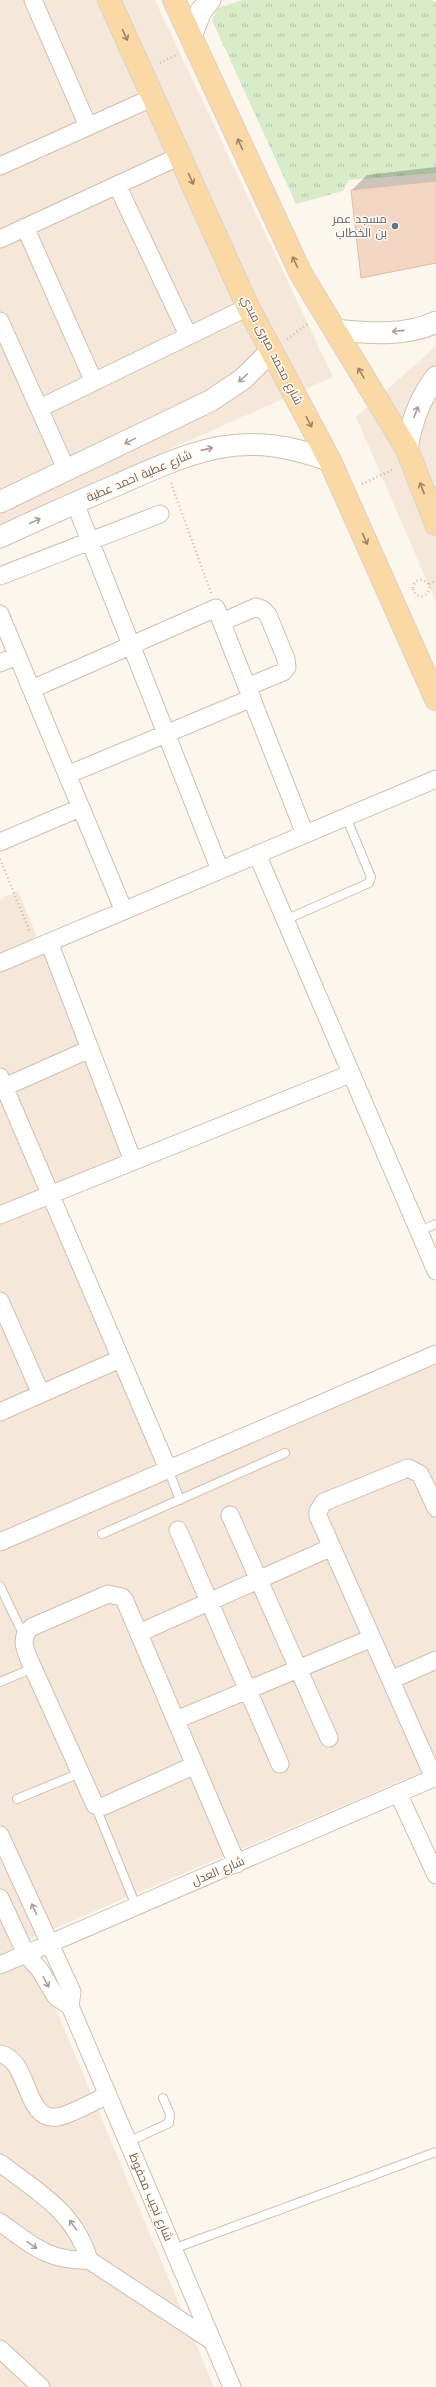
<svg xmlns="http://www.w3.org/2000/svg" width="436" height="2387" font-family="'Work Sans',Cairo,sans-serif">
<defs>
<pattern id="park-tufts" width="24" height="20" patternUnits="userSpaceOnUse"><rect width="24" height="20" fill="#d8ecc9"/><path d="M3 7l-1-3M5 7V3M7 7l1-3M15 17l-1-3M17 17v-4M19 17l1-3" fill="none" stroke="#b4c2a5"/></pattern>
</defs>
<rect width="100%" height="100%" fill="#fdf6ec"/>
<!-- residential -->
<path fill="#f5e8da" d="M0,0h155l178,377 -333,147z
M436,346v256l-80,-185z
M18,891l113,275 -75,34 122,276 258,-113v403l-409,174 187,447h-214v-1488z"/>
<!-- park -->
<path fill="url(#park-tufts)" d="M242,0h189l5,2v171l-87,7 -6,11 -47,13 -84,-184 6,-12z"/>
<!-- shadow -->
<path fill="#0003" d="M436,167v95l-75,14 -9,-86 15,-15z"/>
<!-- building -->
<path fill="#f3d5c3" stroke="#e6bba3" d="M436,181v82l-75,15 -10,-88z"/>
<g fill="none" stroke-linecap="round" stroke-linejoin="round">
<!-- service casing -->
<g stroke="#d1beb0" stroke-width="10">
<path id="service" d="M285,920l84,-37 2,-6 -25,-60
M419,1231l17,-7
M168,1469l12,31
M102,1534l183,-81
M0,1586l24,50
M0,1682l33,-14
M17,1799l63,-26
M95,1805l41,101
M128,2142l41,-19 1,-9 -7,-16
M173,2249l263,-97"/>
</g>
<!-- minor casing -->
<g stroke="#d1beb0" stroke-width="19">
<path id="minor" d="M33,0l55,126
M0,166l154,-69
M117,185l71,150
M25,227l69,155
M0,239l180,-83
M0,321l67,150
M40,408l208,-101
M75,503l145,367
M0,576l160,-62
M0,614l124,297
M222,622l34,-15 6,2 6,6 18,44 1,8 -4,5 -36,15
M0,663l17,-7
M32,689l184,-81 89,226
M67,775l185,-77
M0,842l80,-34
M257,854l179,417
M49,942l84,219
M0,963l436,-184
M0,1077l168,392
M0,1089l90,-40
M0,1215l350,-141
M0,1301l41,93
M0,1412l120,-53
M230,1515l99,223
M178,1530l102,234
M0,1542l436,-188
M139,1633l193,-86
M391,1680l45,-20
M176,1720l196,-82
M195,1765l-91,41 -9,-1 -62,-137c-6,-14 -16,-30 -1,-41l76,-33 14,3 3,4 112,263
M434,1778l-116,-262v-5l6,-9 84,-34 12,6 16,34
M398,1793l38,82
M0,1835l72,157 -2,14
M0,1898l26,56 14,16 16,27 14,9 162,381
M0,1965l436,-188
M0,2054c30,5 24,68 57,63 14,-2 37,-16 51,-22
M0,2163c38,29 75,49 89,97
M0,2222c30,22 49,40 89,38l123,81
M0,2349l41,38"/>
</g>
<!-- tertiary casing -->
<g stroke="#d1beb0" stroke-width="23">
<path id="tertiary" d="M191,36l10,-25 9,-11
M335,330c32,3 71,7 101,-8
M407,449c4,-27 12,-50 29,-72
M0,502l210,-101 33,-22 28,-28
M0,537c39,-18 79,-36 119,-53 79,-35 126,-56 211,-23"/>
</g>
<!-- primary casing -->
<g stroke="#dad1cd" stroke-width="24">
<path id="primary" d="M109,0l139,307 82,154 106,238
M174,0l127,274 106,175 29,75"/>
</g>
<!-- path -->
<path stroke="#d9b8a5" stroke-width="2.5" stroke-dasharray="1 3" stroke-linecap="butt" d="M160,63l18,-9
M287,339l22,-16
M171,483l40,110
M362,484l32,-15
M413 588a8 8 0 1 1 16 0a8 8 0 1 1-16 0Z
M429,584l7,-3
M0,859l30,73"/>
<!-- service -->
<use href="#service" stroke="#fff" stroke-width="8"/>
<!-- minor -->
<use href="#minor" stroke="#fff" stroke-width="17"/>
<!-- tertiary -->
<use href="#tertiary" stroke="#fff" stroke-width="21"/>
<!-- primary -->
<use href="#primary" stroke="#fbd9a5" stroke-width="22"/>
</g>
<!-- one-way arrows -->
<defs><path id="oneway-shaft" d="M-6 0H5M1.5-3L5.5 0L1.5 3" fill="none" stroke-width="1.6" stroke-linecap="round" stroke-linejoin="round"/></defs>
<g stroke="#a18267">
<use href="#oneway-shaft" transform="translate(125 35) rotate(65)"/>
<use href="#oneway-shaft" transform="translate(240 144) rotate(-115)"/>
<use href="#oneway-shaft" transform="translate(191 179) rotate(66)"/>
<use href="#oneway-shaft" transform="translate(295 262) rotate(-115)"/>
<use href="#oneway-shaft" transform="translate(361 373) rotate(-121)"/>
<use href="#oneway-shaft" transform="translate(309 422) rotate(62)"/>
<use href="#oneway-shaft" transform="translate(422 488) rotate(-111)"/>
<use href="#oneway-shaft" transform="translate(365 539) rotate(66)"/>
</g>
<g stroke="#af9d94">
<use href="#oneway-shaft" transform="translate(398 331) rotate(174)"/>
<use href="#oneway-shaft" transform="translate(243 378) rotate(138)"/>
<use href="#oneway-shaft" transform="translate(416 412) rotate(-69)"/>
<use href="#oneway-shaft" transform="translate(130 441) rotate(154)"/>
<use href="#oneway-shaft" transform="translate(207 449) rotate(-13)"/>
<use href="#oneway-shaft" transform="translate(35 521) rotate(-25)"/>
<use href="#oneway-shaft" transform="translate(34 1909) rotate(-115)"/>
<use href="#oneway-shaft" transform="translate(46 1982) rotate(62)"/>
<use href="#oneway-shaft" transform="translate(73 2225) rotate(-125)"/>
<use href="#oneway-shaft" transform="translate(32 2245) rotate(35)"/>
</g>
<!-- markers -->
<circle fill="#6b7280" stroke="#fffaf3" stroke-width="1.5" cx="395" cy="226" r="4"/>
<g text-anchor="middle" stroke-width="3" stroke-linejoin="round" paint-order="stroke">
<!-- worship labels -->
<g font-size="12" fill="#5b616d" stroke="#fffaf3" text-anchor="end">
<text x="387" y="223">مسجد عمر<tspan x="387" dy="14">بن الخطاب</tspan></text>
</g>
<!-- street labels -->
<g font-size="12" fill="#7a5c4d" stroke="#fffaf3">
<text transform="translate(272 350) rotate(63)" y="4">شارع محمد صبرى مبدي</text>
<text transform="translate(139 476) rotate(-23)" y="4">شارع عطية احمد عطية</text>
<text transform="translate(218 1871) rotate(-23)" y="4">شارع العدل</text>
<text transform="translate(151 2197) rotate(67)" y="4">شارع نجيب محفوظ</text>
</g>
</g>
</svg>
